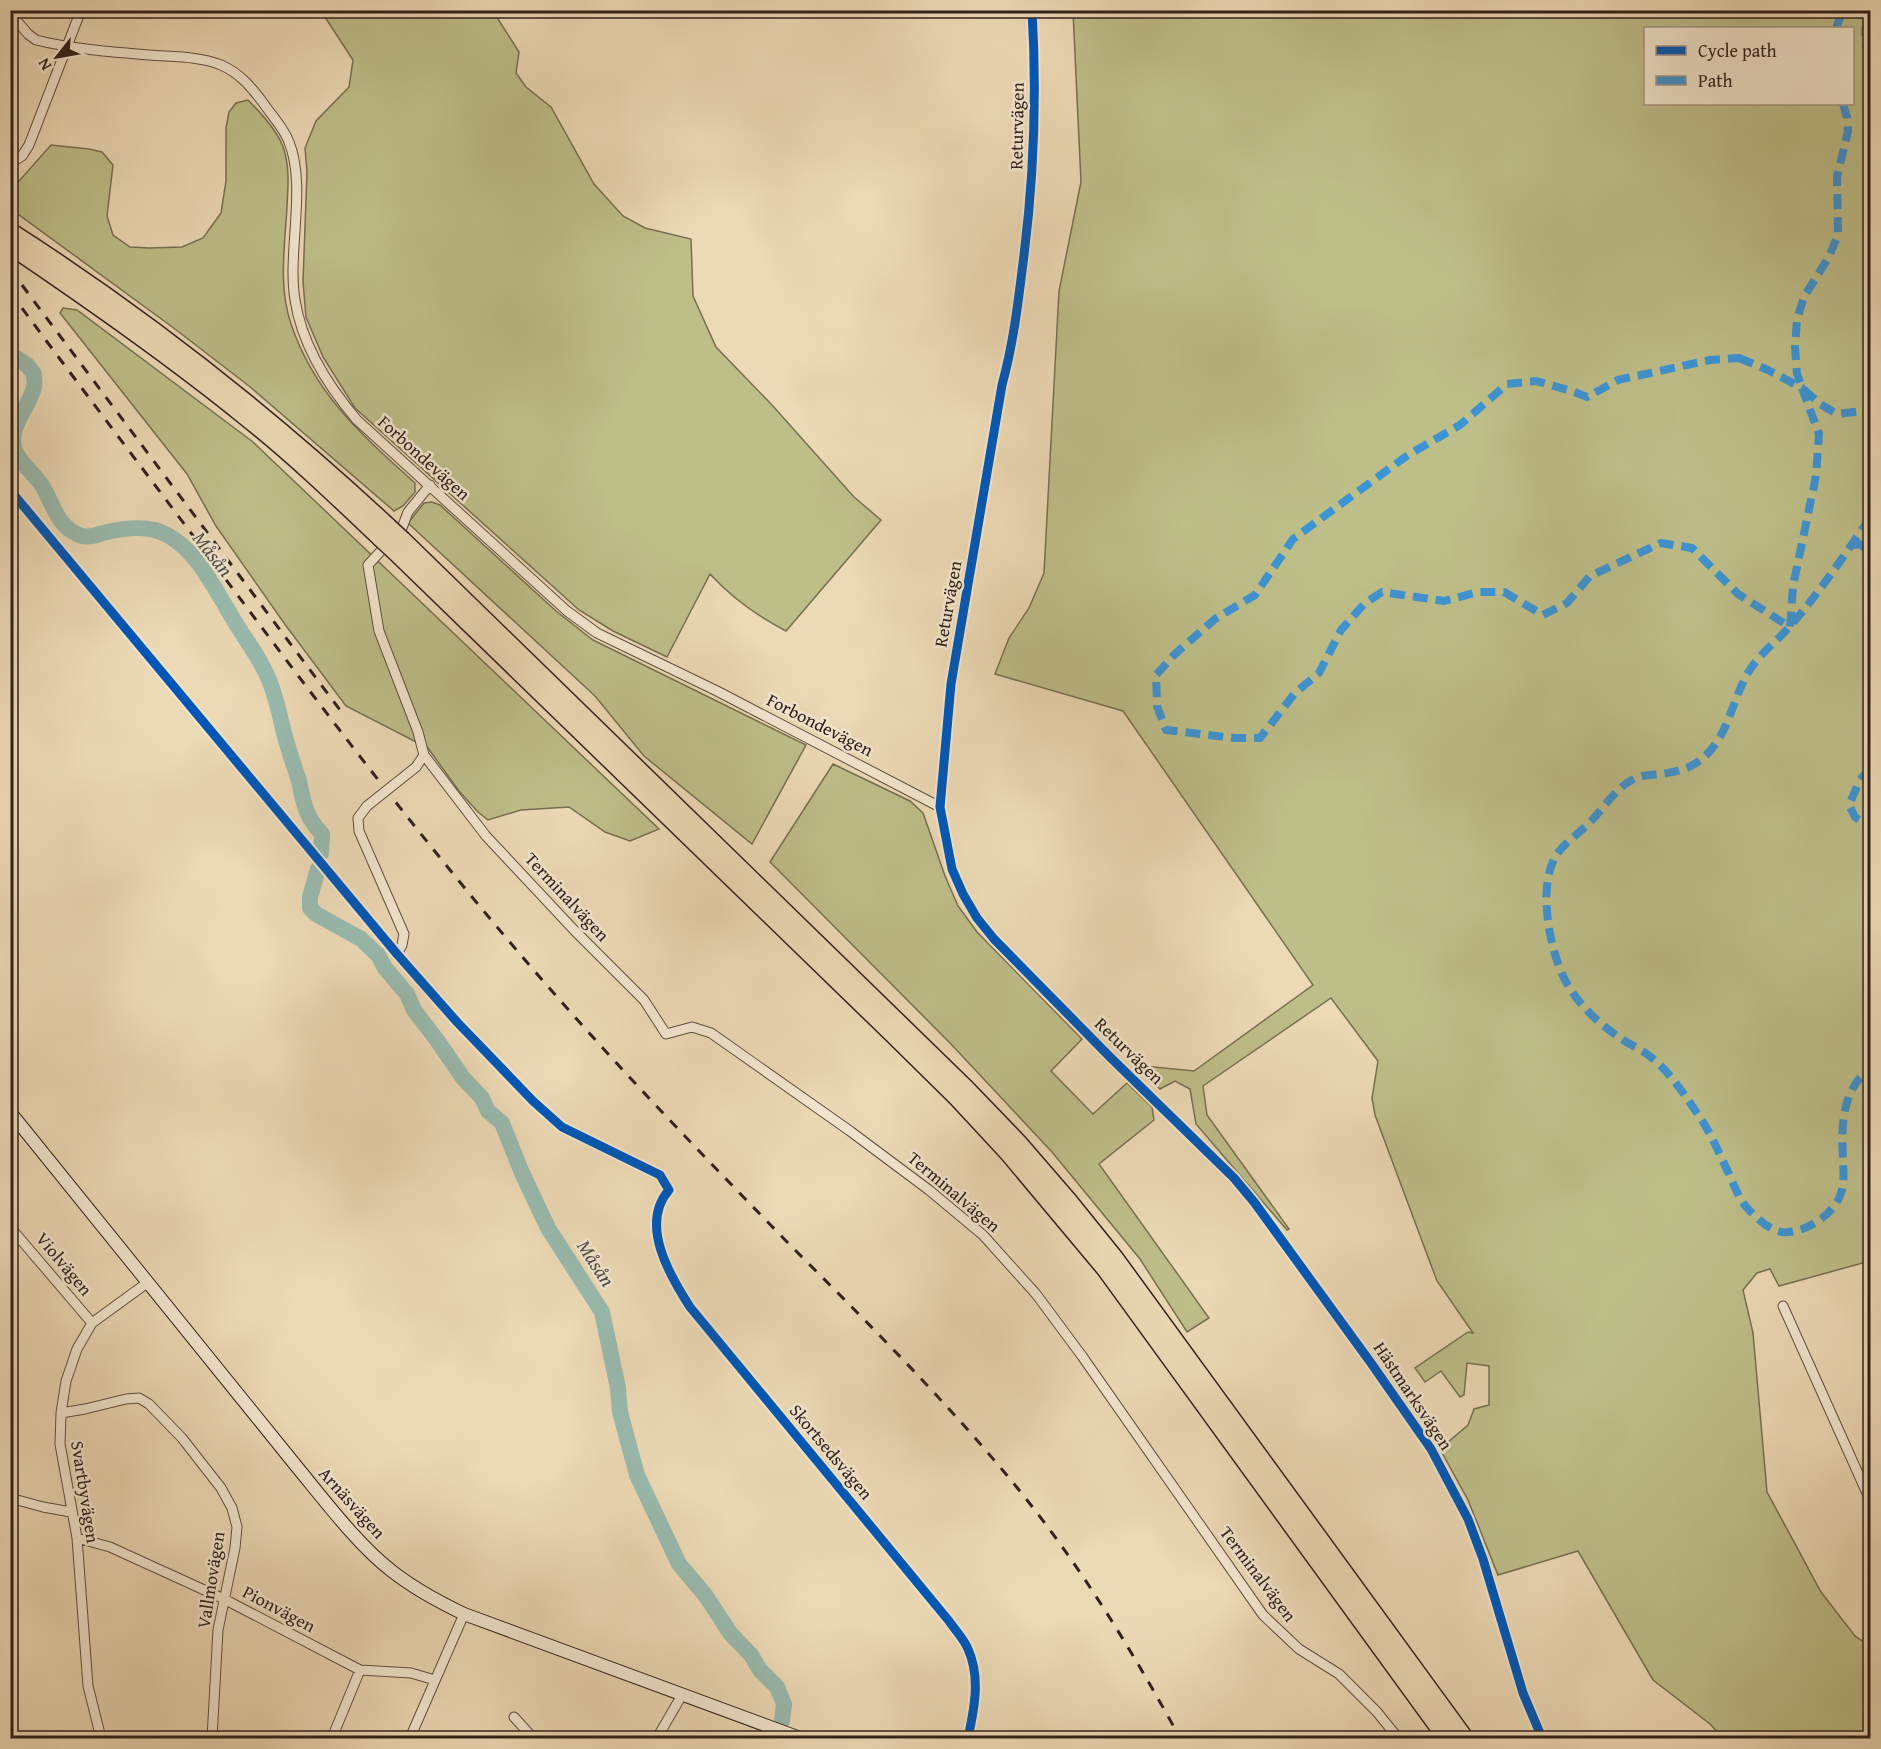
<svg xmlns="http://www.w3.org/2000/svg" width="1881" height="1749" font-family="'Gentium Book Plus',serif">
<rect width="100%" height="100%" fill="#ecd9b5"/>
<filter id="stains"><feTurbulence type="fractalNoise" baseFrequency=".00333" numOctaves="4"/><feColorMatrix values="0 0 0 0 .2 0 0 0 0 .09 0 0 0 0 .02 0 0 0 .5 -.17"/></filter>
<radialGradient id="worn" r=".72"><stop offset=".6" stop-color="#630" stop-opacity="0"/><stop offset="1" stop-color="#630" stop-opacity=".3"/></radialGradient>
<!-- green -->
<path fill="#bebe89" stroke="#776f52" stroke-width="1.5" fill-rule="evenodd" d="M321,11h172l26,41 -3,21 10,14 25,20 43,77 29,32 22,12 46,11 2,57 23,51 56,58 82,92 27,23 -95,111c-29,-15 -54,-33 -76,-57l-43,83 -54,-26 -34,-21 -224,-202 -32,-51 -17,-40 -3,-35 4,-110 -2,-24 11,-27 33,-34 4,-27z
M1073,11h797v1250l-91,25 -9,-17 -13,4 -14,17 10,43 14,159 54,100 34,44 15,10v92h-147l-13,-14 -57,-44 -75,-129 -80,24 -30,-75 -28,-51 28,-24 6,-16 15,-4v-39l-22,-3 -3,32 -4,2 -19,-26 -16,11 -10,-14 53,-36 5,1 -36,-52 -62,-166 -3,-17 6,-37 -47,-63 -128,88 4,29 82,114 -2,1 -91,-106 -6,-35 -15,-8 -15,8 -20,-20 4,-3 50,5 119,-86 -190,-274 -128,-37 14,-36 20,-30 15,-35 15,-282 22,-109zM1646,28h206v76h-206z
M248,100c13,13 29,30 35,47 7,19 5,40 4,59 -2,39 -9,80 4,118 24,71 71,111 124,159v9l-12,14 -9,5 -145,-125 -74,-57 -164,-120v-19l40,-45 38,4 13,3 11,13 -6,51 6,19 17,12 19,1 33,-1 21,-9 18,-25 5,-32v-53l3,-16 7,-9z
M63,308l14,2 176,132 406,387 -29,12 -25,-9 -36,-25 -48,3 -33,10 -10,-8 -19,-21 -31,-43 -82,-42 -62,-83 -68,-97 -29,-52 -127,-161z
M432,502l8,3 116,106 37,29 213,105 -54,99 -108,-88 -49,-60 -187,-173 16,-20z
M833,764l77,37 13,12 22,63 13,30 19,26 105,107 -31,32 42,43 34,-31 25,24 2,13 -55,44 110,154 -22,14 -47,-73 -88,-107 -102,-109 -180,-181z"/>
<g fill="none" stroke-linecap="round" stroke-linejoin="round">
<!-- river -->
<path stroke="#99baae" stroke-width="16" d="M10,354l17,11 7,9c0,4 1,9 0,13 -5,21 -25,38 -20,60 2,13 22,28 29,40 10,17 14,38 34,47 8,5 18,2 26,-1 41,-10 65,-7 93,27 15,19 26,41 39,62 12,20 28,40 36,63 6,16 9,32 13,48 4,16 10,32 15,48 5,23 6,35 23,53l-1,19
M318,869l-8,28v11l6,6 45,25 17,16 7,13 22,26 7,16 23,30 26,38 19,20 6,13 14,12 20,50 26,55 54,84 16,76 2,24 17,63 42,89 27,32 24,37 21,22 9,15 17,17 7,17 -2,17"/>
<!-- street casing -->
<g stroke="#5f4e42" stroke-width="11">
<path id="street" d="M1032,10c5,85 2,169 -9,253 -5,41 -10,82 -21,122l-51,299 -11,123 12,62 11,25 14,24 17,21 116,118 124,121 20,24 117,161 60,86 37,70 15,40 40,134 19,45
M10,13l18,21 8,6c37,9 75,12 113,15 23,2 50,1 72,10 19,8 31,23 43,39 8,12 20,24 25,38 18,45 -2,110 6,158 7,45 33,86 62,120l210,191 30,22 120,58 223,116
M10,163l12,-7 7,-11 52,-135
M10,490l387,464 60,68 76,79 29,26 98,48 9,15c-30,34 1,86 21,117l259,314c6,9 15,18 19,28 13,29 6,61 0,89
M424,755l62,81 88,94 70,70 22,34 26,-7 19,6 139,98 79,59 54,45 53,59 46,62 181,259 36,34 40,25 38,38 21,26
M416,767l8,-12 -6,-23 -39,-101 -11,-66 34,-37 6,-16 22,-27
M367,806l-9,12 1,13 45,103 -2,11 -5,9
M10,1227l82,96
M1783,1306l87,194
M61,1413l24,-4 41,-10 13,-1 10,6 33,34 39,50 11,20 5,19 -2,21 -17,82 -6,108
M10,1498l33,9 28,5
M77,1538l33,9 114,52 136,71 51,3 24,7
M514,1717l19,21
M101,1738l-13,-52 -11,-148 -17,-94 1,-31 5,-32 11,-32 15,-26 55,-40
M332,1738l28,-68
M410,1738l54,-124
M657,1738l25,-43"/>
</g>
<!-- secondary casing -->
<g stroke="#30201b" stroke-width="14">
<path id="secondary" d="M10,1112l287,355c28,34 61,78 96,105 22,17 46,30 71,42l336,124"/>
</g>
<!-- highway casing -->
<g stroke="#30201b" stroke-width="19">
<path id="highway" d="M10,231c136,87 261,186 379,296
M10,246c80,54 159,109 234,170 48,38 92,80 136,122
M403,540l564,549 51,53 51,59 46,57 350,480
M393,550l498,483 66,65 51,55 97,116 341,469"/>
</g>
<!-- street -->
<use href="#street" stroke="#f3e6cf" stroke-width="9"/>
<!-- secondary -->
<use href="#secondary" stroke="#f3e6cf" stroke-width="12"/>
<!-- highway -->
<use href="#highway" stroke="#ecd9b5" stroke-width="16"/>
<!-- rail -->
<path stroke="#30201b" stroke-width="3" stroke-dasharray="10 10" stroke-linecap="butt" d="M10,269l330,441
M10,292c71,96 143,190 214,285 112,150 226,300 350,439 71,80 145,156 219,232 73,73 146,146 212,225 69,82 124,172 175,265"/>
<!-- street-bridge casing -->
<g stroke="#5f4e42" stroke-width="11" stroke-linecap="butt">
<path id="street-bridge" d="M367,806l49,-39"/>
</g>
<!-- highway-bridge casing -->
<g stroke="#30201b" stroke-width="19" stroke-linecap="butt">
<path id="highway-bridge" d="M389,527l14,13
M380,538l13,12"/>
</g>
<!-- street-bridge -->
<use href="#street-bridge" stroke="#f3e6cf" stroke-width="9"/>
<!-- highway-bridge -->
<use href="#highway-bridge" stroke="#ecd9b5" stroke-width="16"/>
<!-- quiet -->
<path stroke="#3d94d4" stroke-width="8" stroke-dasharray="15 8" stroke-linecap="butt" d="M1870,23l-5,6v11l5,27
M1836,28l7,-18
M1843,104l4,13 1,14 -11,46 1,57 -8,21 -26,42 -7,22 -2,28 2,27 5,14 18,16 17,10 33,-4
M1739,358l29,12 34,18 17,46 -3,42 -23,110 -3,41 -52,-33 -46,-46 -31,-5 -71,33 -23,27 -24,12 -39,-23h-26l-34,9 -62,-9 -18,12 -23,26 -22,43 -24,20 -35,45h-25l-69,-8 -9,-24 -1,-31 19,-21 40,-35 40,-24 38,-56 115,-84 52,-30 47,-41 29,-3 36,10 15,6 31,-17 92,-20z
M1870,518c-25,36 -50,74 -79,107 -13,15 -29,27 -40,43 -17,25 -20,59 -41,83 -14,16 -30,21 -51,23 -7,1 -16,1 -23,4 -17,7 -30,26 -42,40 -11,13 -27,22 -37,36 -20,30 -8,93 7,124 13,26 35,46 59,62 8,5 18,9 25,15 20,14 35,38 49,58 13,18 22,40 32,61 6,13 10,26 20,36 8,8 20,20 33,22 23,2 53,-18 59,-39 4,-12 2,-24 2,-35 -2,-33 -1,-68 27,-90
M1852,545l7,-1 11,7
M1870,768l-10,12 -11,25 6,12 15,10"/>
<!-- cycleway casing -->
<g stroke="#f3e6cf" stroke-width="13">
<path id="cycleway" d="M1032,10c5,85 2,169 -9,253 -5,41 -10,82 -21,122l-51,299 -11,123 12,62 11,25 14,24 17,21 116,118 124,121 20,24 117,161 60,86 37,70 15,40 40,134 19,45
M10,490l387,464 60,68 76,79 29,26 98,48 9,15c-30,34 1,86 21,117l259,314c6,9 15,18 19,28 13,29 6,61 0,89"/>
</g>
<!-- cycleway -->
<use href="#cycleway" stroke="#0057b8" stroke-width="9"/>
</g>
<g text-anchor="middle" stroke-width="5" stroke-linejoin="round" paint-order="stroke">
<!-- street labels -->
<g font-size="18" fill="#30201b" stroke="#f3e6cf">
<text transform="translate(1017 126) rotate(-89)" y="6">Returvägen</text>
<text transform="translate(424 458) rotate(42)" y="6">Forbondevägen</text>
<text transform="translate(948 604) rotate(-80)" y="6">Returvägen</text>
<text transform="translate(820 725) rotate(27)" y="6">Forbondevägen</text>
<text transform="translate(567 897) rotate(47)" y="6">Terminalvägen</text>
<text transform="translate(1129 1051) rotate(44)" y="6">Returvägen</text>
<text transform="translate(954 1192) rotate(40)" y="6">Terminalvägen</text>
<text transform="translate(64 1264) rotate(50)" y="6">Violvägen</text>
<text transform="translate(1413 1396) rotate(56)" y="6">Hästmarksvägen</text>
<text transform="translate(831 1452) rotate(50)" y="6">Skortsedsvägen</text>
<text transform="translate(85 1492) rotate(81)" y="6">Svartbyvägen</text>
<text transform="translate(352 1503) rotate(48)" y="6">Arnäsvägen</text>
<text transform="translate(1258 1574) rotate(53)" y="6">Terminalvägen</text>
<text transform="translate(211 1580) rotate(-81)" y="6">Vallmovägen</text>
<text transform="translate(279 1609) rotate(28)" y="6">Pionvägen</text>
</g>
<!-- water labels -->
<g font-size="20" font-style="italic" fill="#504e47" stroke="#f3e6cf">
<text transform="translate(213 554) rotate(52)" y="7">Måsån</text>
<text transform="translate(596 1263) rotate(57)" y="7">Måsån</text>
</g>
</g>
<!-- margin -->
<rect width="1881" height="1749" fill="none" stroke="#ecd9b5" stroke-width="36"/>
<rect x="12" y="12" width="1857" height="1725" fill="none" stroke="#30201b" stroke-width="3"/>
<rect x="18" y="18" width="1845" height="1713" fill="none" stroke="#30201b" stroke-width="1.5"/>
<!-- legend -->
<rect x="1644" y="27" width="210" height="78" fill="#f3e6cf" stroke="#a59787" stroke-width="1.5"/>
<rect x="1656" y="46" width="30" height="9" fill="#0057b8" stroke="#a59787" stroke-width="1.5"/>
<text x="1698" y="57" font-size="18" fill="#30201b">Cycle path</text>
<rect x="1656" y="76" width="30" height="9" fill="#3d94d4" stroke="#a59787" stroke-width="1.5"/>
<text x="1698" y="87" font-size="18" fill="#30201b">Path</text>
<!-- north arrow -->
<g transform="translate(57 57) rotate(239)" stroke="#f3e6cf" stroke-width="4.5" paint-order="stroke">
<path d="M0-4.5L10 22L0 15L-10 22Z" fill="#30201b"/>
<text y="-9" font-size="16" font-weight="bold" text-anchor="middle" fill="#30201b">N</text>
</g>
<rect width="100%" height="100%" filter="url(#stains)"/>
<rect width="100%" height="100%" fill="url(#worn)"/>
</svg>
